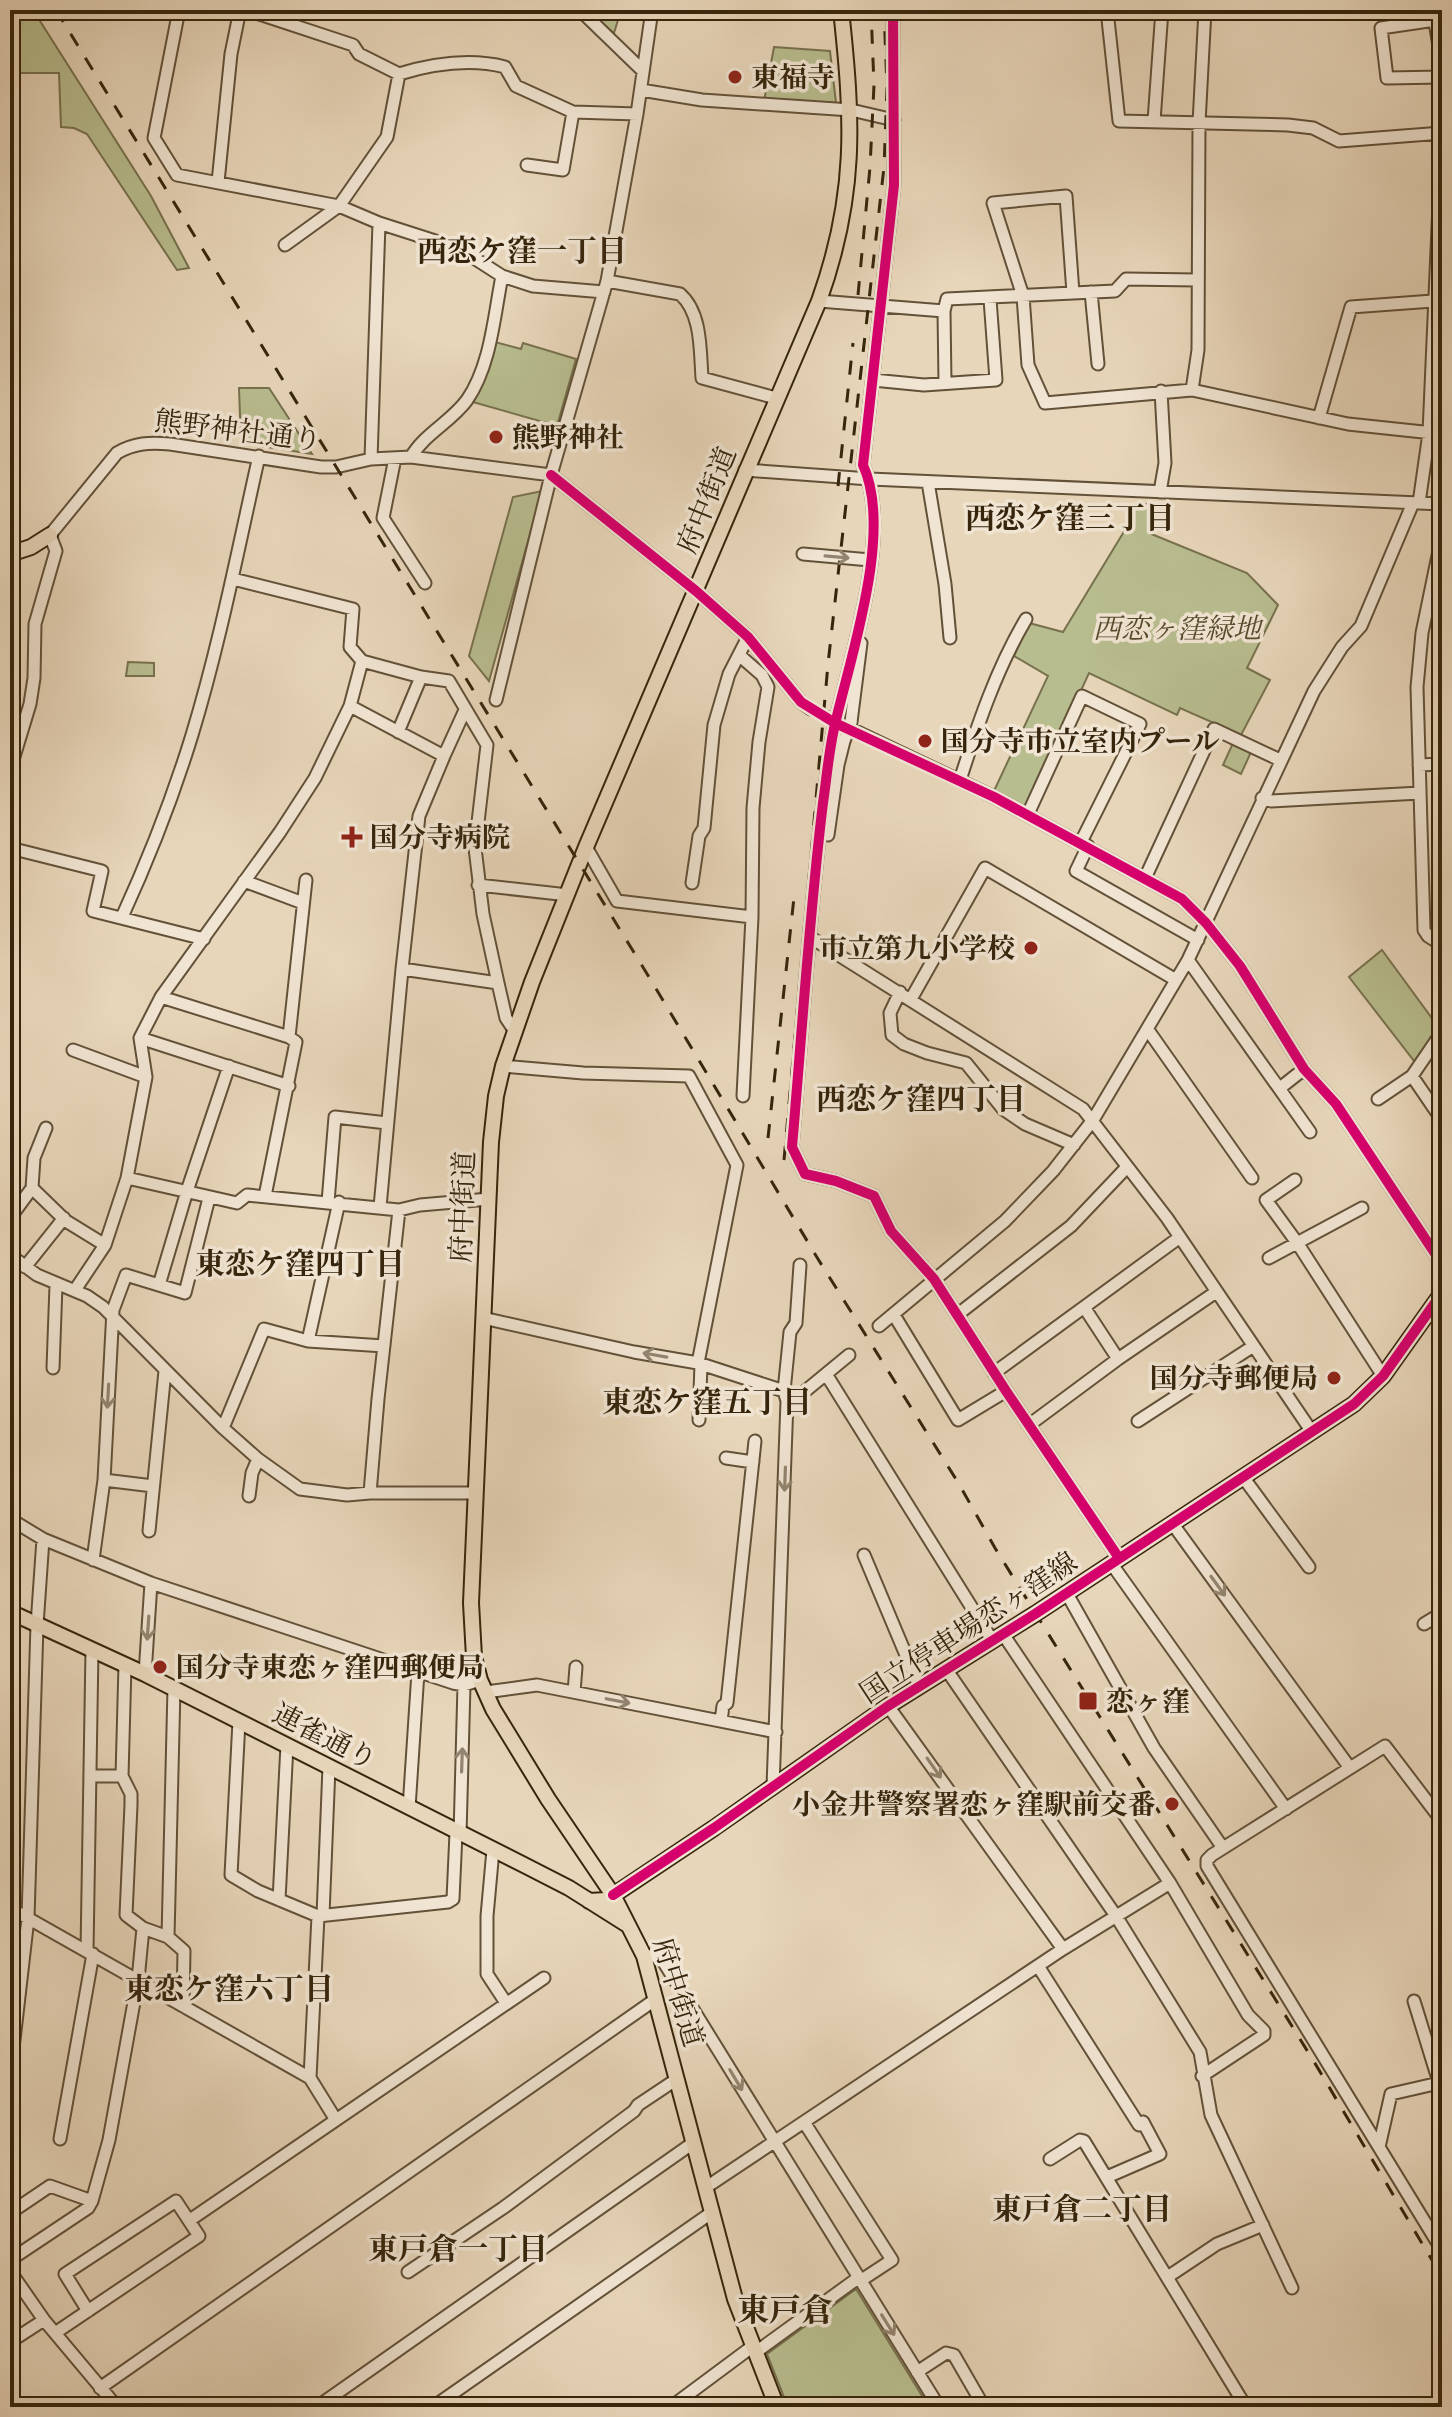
<svg xmlns="http://www.w3.org/2000/svg" width="1452" height="2417" font-family="'IM FELL Double Pica','Noto Serif JP',serif">
<rect width="100%" height="100%" fill="#e8d6ba"/>
<filter id="stains"><feTurbulence type="fractalNoise" baseFrequency=".0025" numOctaves="4"/><feColorMatrix values="0 0 0 0 .2 0 0 0 0 .09 0 0 0 0 .02 0 0 0 .5 -.17"/></filter>
<radialGradient id="worn" r=".72"><stop offset=".6" stop-color="#630" stop-opacity="0"/><stop offset="1" stop-color="#630" stop-opacity=".3"/></radialGradient>
<!-- green -->
<path fill="#b8bd8f" stroke="#77714e" stroke-width="2" d="M10,10h23l118,186 38,72 -12,2 -90,-136 -13,-6 -13,-1 -2,-54h-49z
M597,10h24l-7,23 -19,-15z
M774,47l56,4 6,52 -72,-2z
M491,341l30,8 2,-6 53,16 -19,67 -84,-24z
M239,388h30l43,66 -71,-11z
M542,491l-53,190 -20,-25 44,-159z
M1132,504h18l-1,29 98,40 31,32 -31,63 23,12 -29,55 -61,-27 -3,7 -88,-42 -61,133h-7l-28,-13 55,-117 -34,-20 15,-33 34,9 68,-112z
M128,662l26,1v13h-28z
M1233,743l18,9 -10,22 -18,-9z
M1382,950l60,82 -24,34 -69,-89z
M856,2289l73,118h-141l-21,-53z"/>
<g fill="none" stroke-linecap="round" stroke-linejoin="round">
<!-- minor casing -->
<g stroke="#625138" stroke-width="15">
<path id="minor" d="M179,10l-25,128 23,37 162,31 40,17 81,26 42,27 31,10 71,6
M247,10l106,35 6,9 40,20c33,-10 71,-16 106,-7l11,19 57,26 64,2
M580,10l63,61
M893,10l1,175 -31,280c30,65 -11,187 -27,255 -7,27 -9,56 -13,83 -14,114 -21,230 -31,344l13,27 31,7 38,15 17,35 43,48 72,112 113,167
M1107,10l12,111 169,4 25,3 26,13 103,-8
M1433,10l9,54
M1435,20l-54,8 6,50 55,-1
M641,90l61,10 149,10 43,10
M1154,121l8,-111
M527,165l36,5 10,-58
M218,182l13,-128 9,-44
M285,245l54,-39 48,-69 12,-63
M607,281l73,13c22,19 20,57 22,84l74,20
M1091,292l7,72
M1073,293l-7,-97 -73,7 30,93 5,69 17,38 147,-13 156,34 94,10
M819,301l125,10
M873,380l51,5 72,-5 -6,-81
M945,383l-1,-72 3,-12 168,-8 11,-12 71,1
M1192,390l6,-40 1,-227 6,-113
M1319,418l32,-111 82,-6
M411,457c13,-23 40,-35 56,-57 24,-35 27,-84 35,-124
M395,458l-12,60 42,65
M371,459l8,-236
M745,470l125,9 572,25
M551,475l145,116 52,46 53,65 10,7
M928,482l17,102 5,54
M1160,492l5,-29 -4,-72
M1419,503l10,-70 13,-297
M1442,536l-20,97 -5,54 7,243 4,6 14,9
M803,554l67,6
M233,579l120,30 -3,38 12,14 59,16 28,4 38,64 -12,103 8,66 15,69 8,35 8,12
M739,655l23,20 6,12 -9,55 -6,66 -1,109 -9,179
M496,700l55,-225 56,-194 30,-167 15,-104
M350,706l94,50 -25,60 -17,153 96,14
M826,717l168,80 188,102 24,24 34,43 64,103 32,35 106,160
M851,722l10,-79
M398,732l23,-55
M444,756l21,-46
M1419,765l23,-1
M10,770l20,-66 4,-26 1,-54 21,-73 -6,-16 67,-82c17,-10 33,-11 53,-9l151,23h15l35,-8 40,-2 140,18
M960,780c18,-56 36,-110 66,-161
M1262,798l9,3 149,-8
M1028,814l54,-118 58,28 -59,118
M828,835l10,-70 6,-24
M1088,846l-12,25 122,69
M586,847l31,54 135,16
M10,848l92,23 -9,40 111,28
M1146,876l68,-147 66,31
M244,881l59,22
M692,883l7,-47 5,-8 10,-103 15,-51 19,-37
M478,885l90,10
M122,917c27,-59 51,-120 70,-182 28,-92 46,-186 67,-279
M810,937l273,172 84,109 145,214
M1188,960l122,172
M900,992l-10,21 2,22 12,9 23,9 39,10 37,46 22,15 49,21
M161,997l128,40 7,5 -31,154
M911,999l74,-131 191,112
M1148,1030l104,148
M289,1037l17,-157
M140,1038l149,48
M73,1050l73,27
M503,1066l80,7 106,3 48,89 -39,198
M1412,1076l30,44
M1280,1088l24,-19
M1378,1099l34,-23 30,-44
M46,1128l-12,30 -2,30 34,33 39,24
M127,1178l110,25 10,-8 152,15 21,-5 69,-6
M1295,1180l-29,20 32,44 85,132
M328,1202l7,-85 52,6
M380,1207l22,-238
M10,1218l22,-30
M10,1255l27,20 50,21 16,11 120,121 35,31 42,30 47,6 23,-2h105
M1269,1258l93,-50
M25,1267l39,-49
M159,1285l28,-94 42,-125
M75,1290l30,-45 22,-67 19,-101 -6,-39 21,-41 119,-165 35,-54 35,-72 12,-45
M1084,1307l34,52
M894,1315l64,105 48,-29
M957,1315l114,-89 56,-59
M483,1318l151,34 64,11 86,28
M879,1326l126,-105 48,-50 40,-51 95,-160 126,-269 28,-44 19,-21 52,-123
M308,1341l31,-139
M53,1368l3,-83
M994,1373l186,-136
M826,1374l166,266
M787,1401l11,-4 51,-42
M699,1420l2,-56
M1138,1421l114,-74
M1029,1425l89,-66 98,-67
M223,1428l41,-99 44,12 76,5
M726,1458l27,4
M1243,1477l66,90
M104,1480l49,6
M370,1493l8,-94 21,-189
M249,1496l3,-23 6,-14
M10,1519l33,20 108,44 302,100 11,2 16,-5
M1172,1523l178,245
M149,1531l16,-160
M864,1555l55,131
M93,1560l11,-80 9,-170 13,-35 59,18 24,-95
M1111,1563l175,246
M1066,1592l88,156 69,100
M1424,1624l18,-11
M1003,1634l167,249 78,132 16,16v4l-62,41
M125,1665l-3,111 9,18v11l-5,110 17,13 25,9 16,14 -1,55
M946,1669l170,247 84,136 11,63 81,173
M145,1674l6,-91
M486,1692l51,-7 239,47
M574,1692l2,-25
M888,1706l175,243
M239,1721l-8,154 27,16 60,25 130,-14 5,-3 3,-66
M721,1721l2,-15 4,-3 28,-262
M91,1776h31
M773,1787l14,-386 -3,-10 6,-59 6,-9 4,-58
M409,1808l9,-136
M1442,1821l-57,-75 -173,109 -5,5v6l235,384
M460,1835l4,-150
M493,1850l-6,66v58l19,29
M279,1900l8,-155
M10,1908l300,170
M323,1915l6,-148
M168,1937l6,-249
M87,1951l5,-301
M644,1956h16l279,451
M1038,1966l101,159 4,-3 17,32 -53,23
M1414,2001l28,91
M10,2075l18,-157 9,-293 6,-86
M336,2120l208,-142
M804,2122l88,138 -32,21
M60,2139l33,-185
M1379,2147l12,-53 48,-11
M1050,2159l30,-19 4,1 162,266
M705,2188l358,-239 107,-66
M10,2213l40,-27 42,15
M190,2220l146,-100 -26,-42 8,-162
M10,2260l78,-52 4,-7 17,-61 29,-160 5,-52
M10,2271l34,49 73,87
M408,2272l95,-64 131,-97 4,-6 39,-26
M1169,2276l48,-32 46,-19
M55,2333l144,-97 -23,-35 -111,73 23,37
M10,2342l34,-22
M756,2352l102,-74
M917,2372l29,-19 8,2 30,52
M100,2388l556,-389
M436,2405l275,-192
M317,2407l376,-264
M671,2407l82,-61"/>
</g>
<!-- major casing -->
<g stroke="#36250c" stroke-width="18">
<path id="major" d="M10,554l21,-7 19,-12
M10,1612l135,62 383,193 41,21 57,36
M589,1901l17,-1 108,-72 174,-122 147,-92 319,-210 29,-28 59,-83
M777,2407l-42,-108 -91,-343 -31,-61 -65,-96 -55,-90 -13,-29 -6,-23 -3,-54 20,-461 5,-46 7,-30 29,-84 54,-135 233,-546c38,-106 34,-181 22,-291"/>
</g>
<!-- minor -->
<use href="#minor" stroke="#f0e4d2" stroke-width="11"/>
<!-- major -->
<use href="#major" stroke="#e8d6ba" stroke-width="14"/>
<!-- rail -->
<path stroke="#36250c" stroke-width="3" stroke-dasharray="14 14" stroke-linecap="butt" d="M56,10l593,967 169,282 141,225 36,64 318,512 129,217
M858,295l12,-128 4,-82 -3,-75
M838,486l15,-143
M768,1138l27,-250
M784,1160l44,-496 56,-497 3,-79 -3,-78"/>
<!-- minor-bridge casing -->
<g stroke="#625138" stroke-width="15" stroke-linecap="butt">
<path id="minor-bridge" d="M844,741l7,-19"/>
</g>
<!-- minor-bridge -->
<use href="#minor-bridge" stroke="#f0e4d2" stroke-width="11"/>
<!-- cycleway casing -->
<g stroke="#f0e4d2" stroke-width="15">
<path id="cycleway" d="M893,10l1,175 -31,280c30,65 -11,187 -27,255 -7,27 -9,56 -13,83 -14,114 -21,230 -31,344l13,27 31,7 38,15 17,35 43,48 72,112 113,167
M551,475l145,116 52,46 53,65 34,21 159,74 188,102 24,24 34,43 64,103 32,35 106,160
M613,1895l101,-67 174,-122 147,-92 319,-210 29,-28 59,-83"/>
</g>
<!-- cycleway -->
<use href="#cycleway" stroke="#d6006c" stroke-width="10"/>
</g>
<!-- one-way arrows -->
<defs><path id="oneway-shaft" d="M-6 0H5M1.5-3L5.5 0L1.5 3" fill="none" stroke-width="1.6" stroke-linecap="round" stroke-linejoin="round" transform="scale(2)"/></defs>
<g stroke="#93846f">
<use href="#oneway-shaft" transform="translate(837 557) rotate(5)"/>
<use href="#oneway-shaft" transform="translate(655 1355) rotate(-170)"/>
<use href="#oneway-shaft" transform="translate(108 1396) rotate(93)"/>
<use href="#oneway-shaft" transform="translate(785 1479) rotate(92)"/>
<use href="#oneway-shaft" transform="translate(1218 1586) rotate(54)"/>
<use href="#oneway-shaft" transform="translate(148 1628) rotate(94)"/>
<use href="#oneway-shaft" transform="translate(618 1701) rotate(11)"/>
<use href="#oneway-shaft" transform="translate(462 1760) rotate(-88)"/>
<use href="#oneway-shaft" transform="translate(934 1768) rotate(55)"/>
<use href="#oneway-shaft" transform="translate(736 2080) rotate(59)"/>
<use href="#oneway-shaft" transform="translate(888 2325) rotate(58)"/>
</g>
<!-- markers -->
<g fill="#8f2418" stroke="#f0e4d2" stroke-width="3">
<circle cx="735" cy="77" r="8"/>
<circle cx="496" cy="437" r="8"/>
<circle cx="925" cy="741" r="8"/>
<path d="M348 825h8v8h8v8h-8v8h-8v-8h-8v-8h8z"/>
<circle cx="1031" cy="948" r="8"/>
<circle cx="1334" cy="1378" r="8"/>
<circle cx="160" cy="1667" r="8"/>
<rect x="1078" y="1691" width="20" height="20" rx="4"/>
<circle cx="1172" cy="1804" r="8"/>
</g>
<g text-anchor="middle" stroke-width="7" stroke-linejoin="round" paint-order="stroke">
<!-- poi labels -->
<g font-size="28" font-weight="bold" fill="#36250c" stroke="#f0e4d2" text-anchor="start">
<text x="751" y="87">東福寺</text>
<text x="512" y="447">熊野神社</text>
<text x="941" y="751">国分寺市立室内プール</text>
<text x="370" y="847">国分寺病院</text>
<text x="1015" y="958" text-anchor="end">市立第九小学校</text>
<text x="1318" y="1388" text-anchor="end">国分寺郵便局</text>
<text x="176" y="1677">国分寺東恋ヶ窪四郵便局</text>
<text x="1106" y="1711">恋ヶ窪</text>
<text x="1156" y="1814" text-anchor="end">小金井警察署恋ヶ窪駅前交番</text>
</g>
<!-- street labels -->
<g font-size="28" fill="#36250c" stroke="#f0e4d2">
<text transform="translate(238 430) rotate(7)" y="10">熊野神社通り</text>
<text transform="translate(706 500) rotate(-68)" y="10">府中街道</text>
<text transform="translate(462 1207) rotate(-88)" y="10">府中街道</text>
<text transform="translate(968 1627) rotate(-33)" y="10">国立停車場恋ヶ窪線</text>
<text transform="translate(325 1736) rotate(27)" y="10">連雀通り</text>
<text transform="translate(679 1992) rotate(73)" y="10">府中街道</text>
</g>
<!-- park labels -->
<g font-size="28" font-style="italic" fill="#564b2d" stroke="#f0e4d2">
<text x="1177" y="638">西恋ヶ窪緑地</text>
</g>
<!-- neighbourhood labels -->
<g font-size="30" font-weight="bold" fill="#36250c" stroke="#f0e4d2">
<text x="522" y="261">西恋ケ窪一丁目</text>
<text x="1070" y="528">西恋ケ窪三丁目</text>
<text x="921" y="1109">西恋ケ窪四丁目</text>
<text x="300" y="1274">東恋ケ窪四丁目</text>
<text x="707" y="1412">東恋ケ窪五丁目</text>
<text x="229" y="1999">東恋ケ窪六丁目</text>
<text x="1082" y="2219">東戸倉二丁目</text>
<text x="458" y="2259">東戸倉一丁目</text>
</g>
<!-- quarter labels -->
<g font-size="32" font-weight="bold" fill="#36250c" stroke="#f0e4d2">
<text x="785" y="2321">東戸倉</text>
</g>
</g>
<!-- margin -->
<rect width="1452" height="2417" fill="none" stroke="#e8d6ba" stroke-width="40"/>
<rect x="12" y="12" width="1428" height="2393" fill="none" stroke="#36250c" stroke-width="4"/>
<rect x="20" y="20" width="1412" height="2377" fill="none" stroke="#36250c" stroke-width="2"/>
<rect width="100%" height="100%" filter="url(#stains)"/>
<rect width="100%" height="100%" fill="url(#worn)"/>
</svg>
